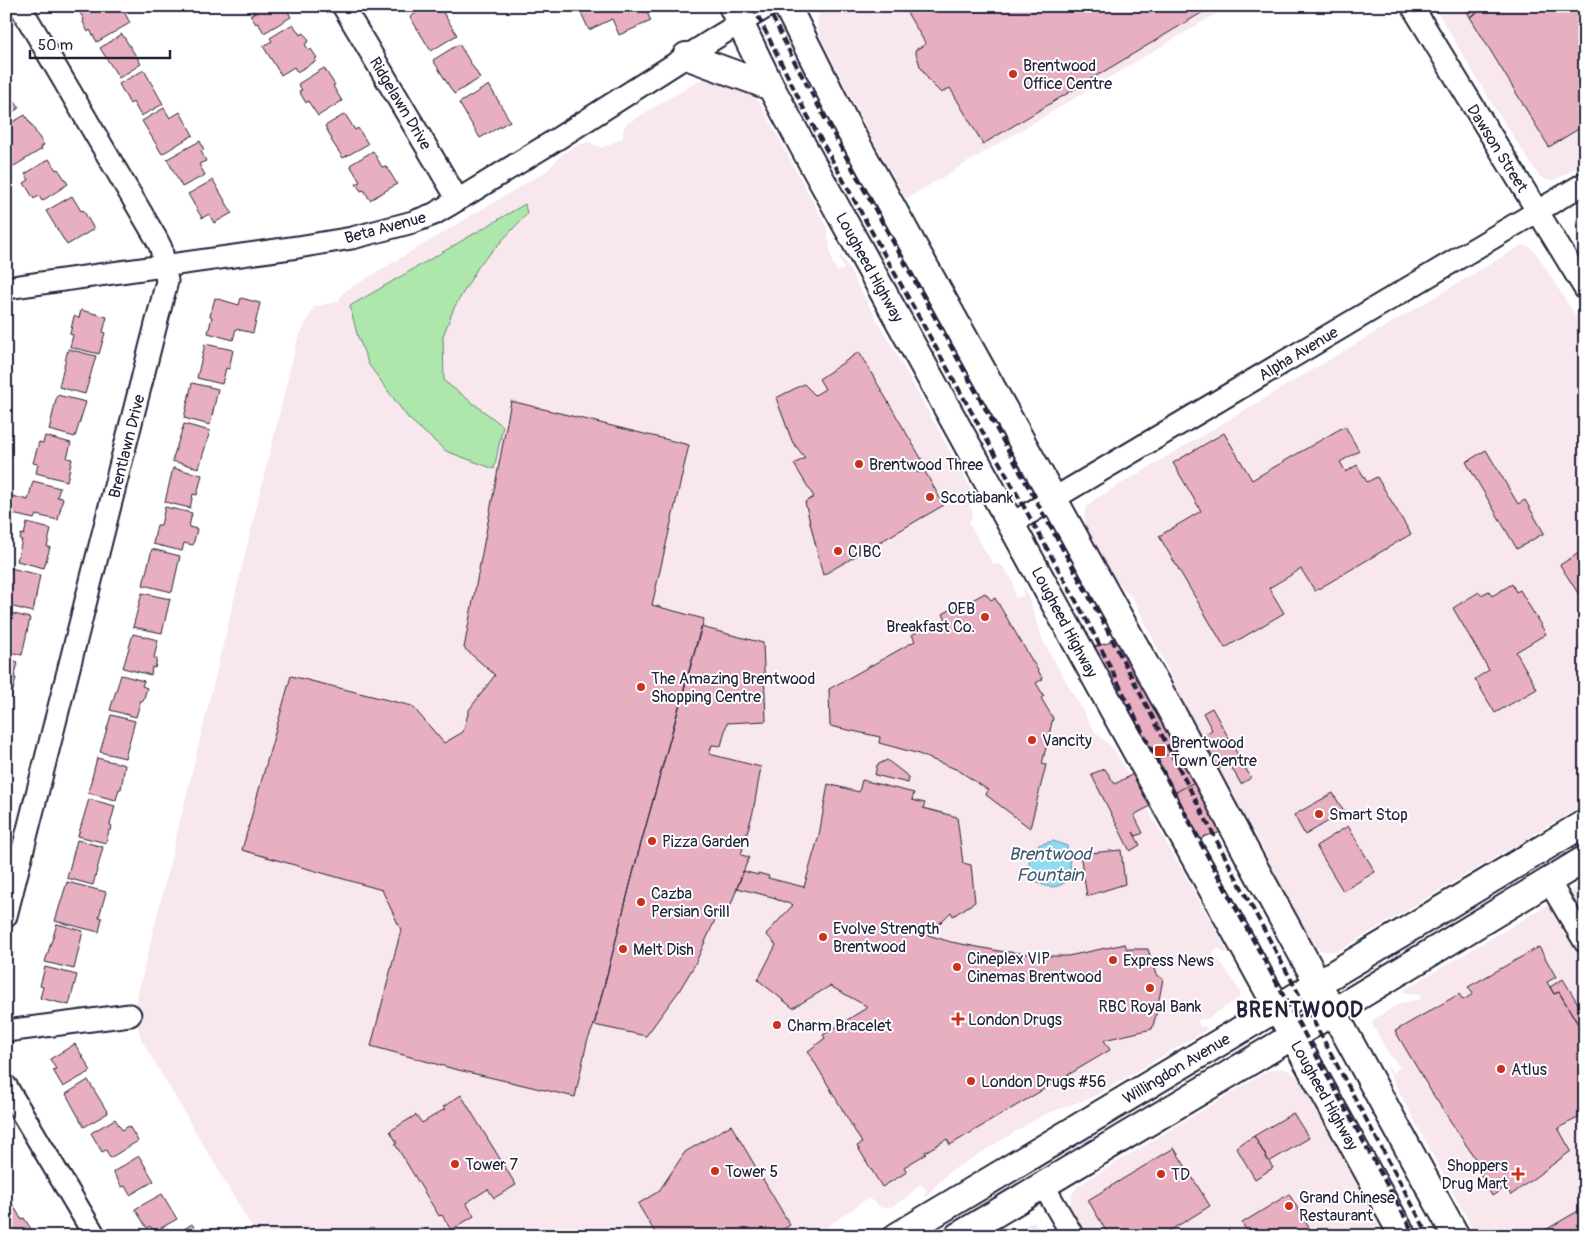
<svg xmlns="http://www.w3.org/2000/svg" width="1591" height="1242" font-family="Pangolin,sans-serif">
<rect width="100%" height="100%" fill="#fff"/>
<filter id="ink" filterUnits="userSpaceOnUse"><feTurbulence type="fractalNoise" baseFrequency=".02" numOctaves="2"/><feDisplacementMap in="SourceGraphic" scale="10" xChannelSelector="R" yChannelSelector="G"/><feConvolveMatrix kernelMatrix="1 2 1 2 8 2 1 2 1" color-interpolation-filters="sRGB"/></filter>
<g filter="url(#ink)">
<!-- built -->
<path fill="#f8e7ec" d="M823,6h406l-323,193 -32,-57 -53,-104 -4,-14 1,-8z
M1434,6h151v157l-30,17h-10l-6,-4 -45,-69z
M710,76l40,14 10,13 67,125 5,34 5,10 7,-3 -5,-12 2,-2 134,241 -7,4 5,13 -4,11 24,40 8,1 5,5 7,12 2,16 8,-2v-8l2,-1 18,54 52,91 19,17 114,203 -4,1 -5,-5 -6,4 2,5 9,9 16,26v5l-31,21 -11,2 2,7 3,-1 5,3 -115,68 -50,18 -95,58 -23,24 -1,-3 3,-4 -7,-6 -13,13 -16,10 -9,1 -14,-10 -40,28 2,10h-573l-116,-197 -7,-29 163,-669 17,-34 25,-6 4,-8 4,-3 201,-120 14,-16 15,-9 11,-3 14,6 21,-10v-8l3,-6 76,-45z
M1522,245l8,2 6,6 49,78v473l-242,144 -7,3h-13l-12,-6 -17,-28 -31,-69 -56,-97 -73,-151 -23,-25 -24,-43 -3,-17 2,-7 8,-8z
M1585,883v353h-109l-89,-167 1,-2 5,6 7,-6 -10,-11 -18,-32 2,-5 26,-16 21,-4 -3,-5 -6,1 -10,-4z
M1279,1068l10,2 11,9 85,157h-302l-12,-23 -1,-7 2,-12 7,-9 190,-115z
M1034,1221l8,15h-33z"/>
<!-- green -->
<path fill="#ade7ab" stroke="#688473" d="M525,204l2,10 -47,50 -26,44 -11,28 1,45 59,45 -9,43 -48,-18 -38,-33 -39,-53 -12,-31 -7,-28z"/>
<!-- water -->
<path fill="#90dbf0" stroke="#6491a8" d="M1053,841l14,5 5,29c-20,29 -61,-1 -34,-30z"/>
<!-- building -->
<path fill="#e8afc1" stroke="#22223b" d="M82,6h39l9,17 -33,19 -7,-12 -2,2 -5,-10 1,-2 -6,-11z
M250,6h35l6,11 -27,16 -6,-10 -2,1 -6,-9 4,-2z
M427,6h12l18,29 -26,16 -21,-34z
M578,6h66l7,15 -32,14 -7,-16 -23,11z
M903,6h310l-230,138 -33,-56 -9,5 -11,-11 -10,-16 -5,-16 11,-6z
M1464,6h24l-18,11z
M1488,6h97v40l-6,3 6,9v67l-36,22 -79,-130z
M293,24l7,11 4,-2 5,8 -4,3 4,7 2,-2 6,9 -2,1 1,2 -19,11 -3,-5 -13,8 -18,-29 9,-5 -2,-3z
M122,34l19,30 -22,14 -19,-30z
M459,44l21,34 -26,16 -21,-34z
M324,68l11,17 -2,1 9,15 -24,15 -10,-15 -2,2 -7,-12 3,-1 -4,-6z
M144,70l19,34 -22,12 -8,-14 -3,2 -11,-20z
M6,83l6,8 -3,1 10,16 -13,8z
M489,85l21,36 -30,17 -21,-35z
M164,108l6,10 10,-6 13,23 -31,19 -20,-33z
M345,114l10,16 3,-2 10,16 -25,14 -12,-18 1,-1 -7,-13z
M25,115l19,30 -3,2 1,2 -36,22v-45z
M200,141l4,9 -3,1 5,10 -7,3 6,11 -23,12 -15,-28z
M373,151l9,16 4,-1 11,18 -27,16 -6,-10 -3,1 -5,-7 4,-2 -10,-17z
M49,159l7,11 2,-1 10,15 -26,17 -3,-5 -5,3 -10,-16 5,-3 -4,-6z
M213,180l19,33 -18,10 -5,-9 -7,4 -14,-24z
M72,196l9,15 2,-1 11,19 -27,16 -21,-34z
M215,298l24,7 2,-7 19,5 -7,30 -17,-4 -3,11 -25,-7 4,-16 -2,-1z
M81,310l26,7 -4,15 2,1 -6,21 -29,-7 3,-12 -3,-1 4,-18 5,2z
M205,344l28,6 -4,19 -3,-1 -4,16 -25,-6z
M68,349l28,7 -11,38 -26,-7z
M859,352l66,113 -9,5 2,3 6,-3 20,35 -121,70 -18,-73 9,-5 -20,-33 11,-6 -13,-17 -16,-43 28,-14 11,11 10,-6 -6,-10z
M192,383l26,6 -8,36 -26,-7z
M57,395l29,7 -11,35 -26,-7z
M511,401l178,44 -37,160 52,14 -66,235 -44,171 -7,17 -12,55 -121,-28 -83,-23 30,-116 -19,-40 -140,-40 49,-174 121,30 32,37 19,-11 6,-22 26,-35 -31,-27z
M184,424l26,7 -11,37 -27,-7z
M1345,426l14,25 -19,11 6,10 11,-7 10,17 10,-5 34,57 -96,57 -14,-22 -32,19 15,25 -59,35 -66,-112 42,-25 -28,-48 51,-30 28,47z
M45,436l26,7 -4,15 5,1 -5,22 -31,-8 2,-9 -5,-1 6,-21 4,1z
M1486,450l32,54 7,-4 19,33 -27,16 -51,-87z
M173,468l29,7 -5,20 -4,-1 -3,14 -25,-6z
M33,481l27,7 -3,9 6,1 -5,22 -22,-5 -2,4 -26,-6 4,-17 16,4z
M165,507l27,6 -3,14 8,2 -4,16 -9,-2 -2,8 -29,-7 4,-19h4z
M27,523l24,6 -4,18h3l-6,21 -27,-7 5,-21h-2l1,-6 3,1z
M152,549l28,7 -8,36 -29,-7z
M1585,549v55l-25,-39z
M6,567l34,8 -7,37 -27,-7z
M1512,584l4,8 4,-2 26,44 -30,18 21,37 -42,24 -20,-34 14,-9 -36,-62 26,-16 2,3 8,-4 3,5z
M142,593l28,6 -8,34 -29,-6z
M985,593l6,7 4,-2 48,81 -7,4 8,13 -3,2 12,20 -11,46 4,1 -16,63 -44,-33 2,-5 -30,-20 -42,-17 -37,-10 1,-6 -50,-11 -1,-37 86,-48 -3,-6 23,-13 2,3 9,-5 -3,-6 22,-13 2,2z
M6,612l24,6 -8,37 -16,-4z
M701,627l62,16 3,78 -39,2 -6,23 -9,-1 -3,9 52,13 -8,45 -12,43 8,2 -21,55 -8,-3 -26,57 -15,25 -33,45 -52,-11 44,-171z
M133,634l25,6 -4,18 3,1 -2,9 -3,-1 -1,8 -28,-7z
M1119,634l104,198 -18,4 -12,11 -103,-199 18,-5z
M6,659l12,3 -4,16h2l-5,20 -5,-1z
M121,675l23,6 -2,5 5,2 -4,13 -2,-1 -5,17 -26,-7z
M1212,708l39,70 -10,6 -12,-21 -95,52 9,18 -7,3 -3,-4 7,13 -10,6 -39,-77 14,-5 10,15 97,-54 -9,-17z
M111,715l24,6 -10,37 -25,-6z
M97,758l28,7 -4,24h-2l-3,11 -28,-7z
M887,760l22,17 -1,6 -33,-8 2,-10z
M862,780l52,13 -2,7 13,3 -2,5 34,9 6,46 8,2 4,37 -22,14 -2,-4 -23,23 23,7 48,9 50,5h19l57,-12 2,5h21l8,26 7,4 -7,36 -4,14 -48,11 6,10 -160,95 -3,-6 -22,13 1,2 -22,13 3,5 -25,15 -25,-41 5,-3 -54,-92 17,-13 -2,-3 45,-28 -38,-21 -37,22 -35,-28 18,-35 -10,-11 27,-29 -18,-6 1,-1 -39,-10 6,-17 15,4v-2l11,3 -1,2 36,9 15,-52 9,-51 31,8z
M1333,793l11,19 -39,23 -11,-20z
M89,799l26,7 -5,19 2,1 -1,4h-2l-3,13 -28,-7z
M1348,826l27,46 -32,19 -27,-45z
M77,840l26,7 -10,38 -26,-7z
M1121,850l4,34 -38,12 -7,-42z
M67,882l39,10 -7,25 3,1 -3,14 -44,-11z
M57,924l26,7 -9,38 -29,-7z
M1539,947l17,30 -9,5 7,12 5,-2 26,44v5l-2,1 2,3v71l-1,-1 -26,13 13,23 -60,44 -5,-8 -14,9 -15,-28 3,-2 -48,-73 -37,-62 64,-37 4,6 10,-6 -5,-7z
M45,967l32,8 -8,30 -29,-7 3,-11 -3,-1z
M1563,979l22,36v21l-26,-44 -5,2 -4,-7z
M75,1044l16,27 -28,16 -10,-17 3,-1 -6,-10z
M88,1080l20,33 -24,14 -18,-33z
M461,1095l55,90 -22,13 -6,-9 -22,14 8,13 -23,14 -9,-15 -3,1 -44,-72 2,-1 -7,-12 26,-16 6,8 23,-14 -2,-2z
M1293,1113l16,25 -40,24 -15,-26z
M115,1119l7,11 7,-4 9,15 -28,17 -4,-8 -4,2 -11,-19z
M731,1125l59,100 -17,11h-116l-19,-32 21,-13 26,-39z
M1254,1136l19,32 -18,11 -19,-32z
M1174,1148l36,58 -49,30h-52l-21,-36z
M139,1156l15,25 -24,14 -5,-9 -3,1 -9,-15z
M162,1194l15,25 -23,13 -4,-6 -3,2 -12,-19z
M1289,1194l25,42h-64l-8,-13z
M11,1201l10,18 3,-1 11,17 -29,1v-32z
M1585,1207v29h-50z
M192,1224l7,12h-26z"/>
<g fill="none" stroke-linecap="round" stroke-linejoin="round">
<!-- minor casing -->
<g stroke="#22223b" stroke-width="25">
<path id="minor" d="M343,6l115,194
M1412,6l173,283
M6,288l292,-41 54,-9 61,-16 21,-8 37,-22 86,-53 160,-102 51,-31
M1011,524l574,-341
M1548,880l37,62
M6,916l161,-635 -6,-33 -5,-10 -136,-232
M6,1031l124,-16
M6,1086l89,150
M1043,1185l30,51"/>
</g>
<!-- major casing -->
<g stroke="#22223b" stroke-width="30">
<path id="major" d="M732,6l39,81 41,76 591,1073
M787,6l60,120 328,592 76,143 205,375
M686,56l85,31
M897,1236l688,-413
M958,1236l375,-224 252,-153"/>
</g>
<!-- minor -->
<use href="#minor" stroke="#fff" stroke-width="21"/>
<!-- major -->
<use href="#major" stroke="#fff" stroke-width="26"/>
<!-- rail -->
<path stroke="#22223b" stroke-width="4" stroke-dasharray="8 4" stroke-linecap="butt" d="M753,6l52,105 286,517 58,117 68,129 198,362
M767,6l26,53 36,67 274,496 128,246 198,368"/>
</g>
</g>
<!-- markers -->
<g fill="#c8321e" stroke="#fff" stroke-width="2">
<circle cx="1013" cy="74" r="5"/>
<circle cx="859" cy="464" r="5"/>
<circle cx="930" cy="497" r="5"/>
<circle cx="838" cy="551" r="5"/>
<circle cx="985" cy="617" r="5"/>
<circle cx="641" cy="687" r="5"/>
<circle cx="1032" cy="740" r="5"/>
<rect x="1154" y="745" width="12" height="12" rx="2.5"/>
<circle cx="1319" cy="814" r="5"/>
<circle cx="652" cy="841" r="5"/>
<circle cx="641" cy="902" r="5"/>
<circle cx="823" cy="937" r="5"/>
<circle cx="623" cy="949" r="5"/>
<circle cx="1113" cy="960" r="5"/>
<circle cx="957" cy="967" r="5"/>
<circle cx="1150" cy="988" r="5"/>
<path d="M955.5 1011.5h5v5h5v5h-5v5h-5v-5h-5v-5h5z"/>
<circle cx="777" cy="1025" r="5"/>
<circle cx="1501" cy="1069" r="5"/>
<circle cx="971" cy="1081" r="5"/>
<circle cx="455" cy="1164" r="5"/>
<circle cx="715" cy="1171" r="5"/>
<circle cx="1161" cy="1174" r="5"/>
<path d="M1515.5 1166.5h5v5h5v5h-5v5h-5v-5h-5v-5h5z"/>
<circle cx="1289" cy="1206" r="5"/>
</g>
<g text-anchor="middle" stroke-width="4" stroke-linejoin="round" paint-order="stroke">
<!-- poi labels -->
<g font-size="16" fill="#22223b" stroke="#fff" text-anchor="start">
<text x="1023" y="71">Brentwood<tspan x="1023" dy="18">Office Centre</tspan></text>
<text x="869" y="470">Brentwood Three</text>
<text x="940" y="503">Scotiabank</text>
<text x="848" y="557">CIBC</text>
<text x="975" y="614" text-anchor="end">OEB<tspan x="975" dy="18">Breakfast Co.</tspan></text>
<text x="651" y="684">The Amazing Brentwood<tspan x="651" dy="18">Shopping Centre</tspan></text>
<text x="1042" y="746">Vancity</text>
<text x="1171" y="748">Brentwood<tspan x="1171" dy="18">Town Centre</tspan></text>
<text x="1329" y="820">Smart Stop</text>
<text x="662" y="847">Pizza Garden</text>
<text x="651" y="899">Cazba<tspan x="651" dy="18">Persian Grill</tspan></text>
<text x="833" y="934">Evolve Strength<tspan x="833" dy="18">Brentwood</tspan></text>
<text x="633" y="955">Melt Dish</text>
<text x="967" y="964">Cineplex VIP<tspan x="967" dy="18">Cinemas Brentwood</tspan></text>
<text x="1123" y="966">Express News</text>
<text x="1150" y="1012" text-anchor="middle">RBC Royal Bank</text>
<text x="968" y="1025">London Drugs</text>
<text x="787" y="1031">Charm Bracelet</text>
<text x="1511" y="1075">Atlus</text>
<text x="981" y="1087">London Drugs #56</text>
<text x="465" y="1170">Tower 7</text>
<text x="1508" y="1171" text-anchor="end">Shoppers<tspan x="1508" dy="18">Drug Mart</tspan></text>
<text x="725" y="1177">Tower 5</text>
<text x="1171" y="1180">TD</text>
<text x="1299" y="1203">Grand Chinese<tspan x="1299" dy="18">Restaurant</tspan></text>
</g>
<!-- street labels -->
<g font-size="16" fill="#22223b" stroke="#fff">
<text transform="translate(401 103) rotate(59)" y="6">Ridgelawn Drive</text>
<text transform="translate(1498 148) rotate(58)" y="6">Dawson Street</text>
<text transform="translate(385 227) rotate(-15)" y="6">Beta Avenue</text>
<text transform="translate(870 267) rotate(61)" y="6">Lougheed Highway</text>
<text transform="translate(1298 353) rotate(-31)" y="6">Alpha Avenue</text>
<text transform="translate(126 446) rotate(-76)" y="6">Brentlawn Drive</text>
<text transform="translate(1065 622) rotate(62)" y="6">Lougheed Highway</text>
<text transform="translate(1176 1068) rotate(-31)" y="6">Willingdon Avenue</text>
<text transform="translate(1325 1095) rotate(61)" y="6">Lougheed Highway</text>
</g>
<!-- water labels -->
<g font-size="18" font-style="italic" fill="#435a71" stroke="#fff">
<text x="1050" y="860">Brentwood<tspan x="1050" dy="21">Fountain</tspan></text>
</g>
<!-- district labels -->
<g font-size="21" font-weight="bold" letter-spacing="1" fill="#22223b" stroke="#fff">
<text x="1300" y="1017">BRENTWOOD</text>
</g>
</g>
<!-- margin -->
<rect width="1591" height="1242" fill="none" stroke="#fff" stroke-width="25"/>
<rect x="12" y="12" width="1566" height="1217" fill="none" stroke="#22223b" stroke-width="2" filter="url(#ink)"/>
<!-- scale -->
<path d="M30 50v8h140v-8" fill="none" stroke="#22223b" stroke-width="2.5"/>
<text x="38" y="50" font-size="15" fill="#22223b" stroke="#ffffff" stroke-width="4" paint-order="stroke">50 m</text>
</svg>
